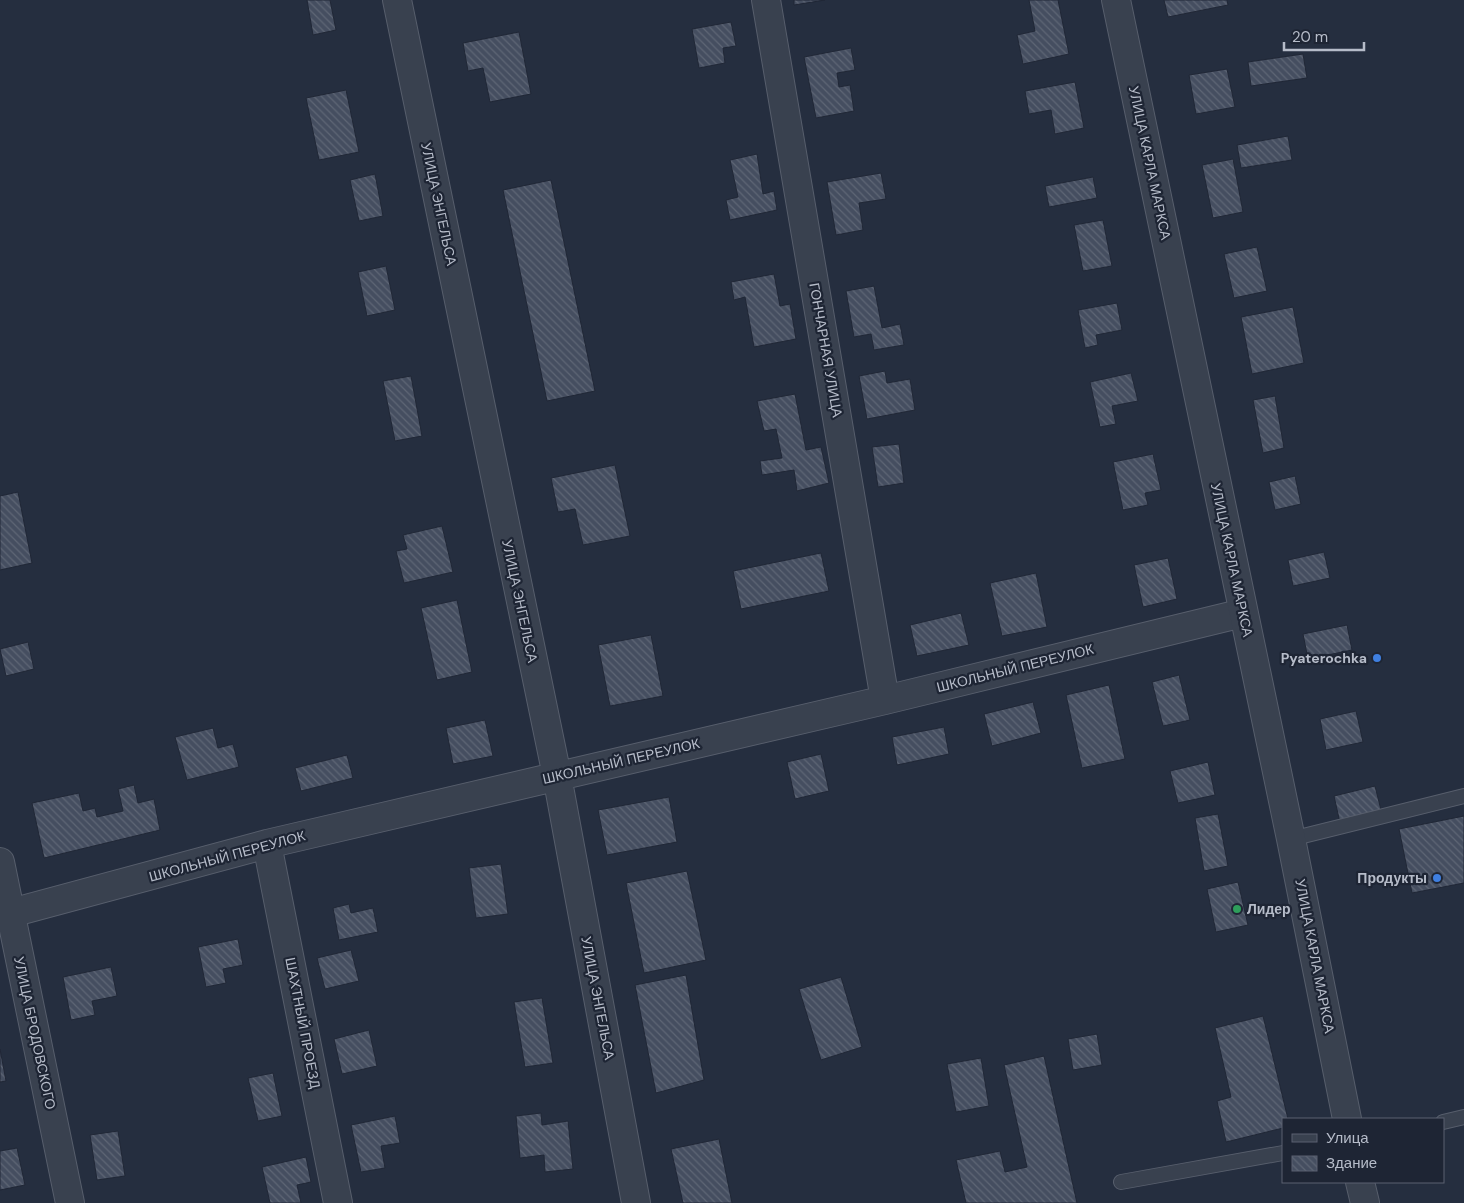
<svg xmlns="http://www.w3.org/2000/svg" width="1464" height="1203" font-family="'DM Sans',sans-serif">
<defs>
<pattern id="building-back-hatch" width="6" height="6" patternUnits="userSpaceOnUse" patternTransform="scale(1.25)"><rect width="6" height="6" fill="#454e60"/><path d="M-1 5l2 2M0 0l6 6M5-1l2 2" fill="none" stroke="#5e6675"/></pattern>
</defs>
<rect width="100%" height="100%" fill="#252e3f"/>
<!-- building -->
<path fill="url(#building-back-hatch)" stroke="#202736" d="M307,0h23l6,30 -23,5z
M794,0h31l-31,5z
M1029,0h29l11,54 -46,10 -6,-29 18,-4z
M1164,0h63l1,5 -60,12z
M731,22l5,24 -13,2 2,15 -26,5 -7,-39z
M519,32l12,62 -41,8 -7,-34 -15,3 -5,-28z
M851,48l4,22 -18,3 2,14 11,-2 4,26 -38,7 -12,-61z
M1303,54l4,24 -56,8 -3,-24z
M1227,69l8,38 -39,7 -7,-39z
M1075,82l9,46 -29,6 -4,-24 -22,4 -4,-23z
M346,90l13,62 -40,8 -13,-62z
M1288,136l4,24 -51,8 -4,-23z
M757,154l6,40 11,-3 3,19 -47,10 -4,-20 12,-3 -8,-37z
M1233,159l10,53 -30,6 -11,-53z
M881,173l5,26 -27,4 4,27 -27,5 -9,-53z
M375,174l8,42 -24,5 -9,-41z
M1093,177l4,21 -48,9 -4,-21z
M551,180l44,211 -48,10 -44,-211z
M1103,220l9,46 -29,5 -9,-46z
M1257,247l10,44 -33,7 -10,-44z
M386,266l9,44 -28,6 -9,-44z
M774,274l6,32 10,-2 6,35 -42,8 -9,-50 -11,3 -3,-18z
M874,286l8,42 18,-4 4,21 -30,5 -3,-16 -17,3 -8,-46z
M1117,303l5,27 -26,5 2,10 -13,3 -7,-38z
M1293,307l11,56 -52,11 -11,-57z
M885,371l2,12 23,-4 5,31 -48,9 -8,-43z
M1131,373l7,28 -26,5 4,18 -16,3 -10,-45z
M411,376l11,60 -27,5 -12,-60z
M795,394l11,56 15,-3 8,36 -32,8 -3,-21 -32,5 -2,-14 22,-3 -6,-29 -12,2 -7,-30z
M1275,396l9,52 -21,5 -10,-53z
M899,444l5,39 -26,4 -6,-40z
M1153,454l8,36 -16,3 3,12 -25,5 -10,-48z
M615,465l15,71 -47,9 -8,-36 -17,3 -7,-34z
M1295,476l6,28 -26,6 -6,-28z
M18,492l14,71 -32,7v-74z
M442,526l11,46 -49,11 -8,-32 11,-2 -4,-14z
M1324,552l6,26 -37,8 -5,-26z
M821,553l8,38 -88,18 -8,-38z
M1168,558l9,41 -34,8 -9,-42z
M1036,573l11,54 -45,9 -12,-53z
M457,600l15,72 -35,8 -16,-72z
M961,613l8,32 -52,11 -7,-31z
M1347,625l5,25 -44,9 -5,-25z
M651,635l12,61 -53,10 -12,-61z
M28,642l6,27 -28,7 -6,-27z
M1179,675l11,45 -27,6 -11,-44z
M1109,685l16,74 -43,9 -16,-73z
M1033,702l8,31 -49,13 -8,-32z
M1356,711l7,31 -37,8 -6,-31z
M485,720l8,36 -40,8 -7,-36z
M944,727l5,27 -52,11 -5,-28z
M213,728l5,20 15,-4 6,23 -52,13 -12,-43z
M821,754l8,37 -34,8 -8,-37z
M347,755l6,23 -52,13 -6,-23z
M1208,762l7,33 -37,8 -8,-32z
M134,785l4,18 16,-4 6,31 -116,28 -12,-55 47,-10 4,18 12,-3 2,9 26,-6 -5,-22z
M1375,786l7,28 -42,9 -6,-27z
M669,797l8,45 -70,13 -9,-45z
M1218,814l10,52 -24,5 -9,-53z
M1464,816v67l-52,10 -13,-64z
M501,864l7,50 -32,4 -7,-50z
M687,871l19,89 -62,13 -18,-90z
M1238,882l10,43 -32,7 -9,-43z
M349,904l2,9 22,-5 5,24 -39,8 -6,-32z
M238,939l5,26 -20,4 3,14 -20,4 -8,-40z
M351,950l8,31 -34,8 -8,-31z
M111,967l6,29 -25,5 3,14 -24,5 -8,-43z
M686,975l18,105 -48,13 -21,-108z
M841,977l21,70 -41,13 -22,-71z
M542,998l11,65 -28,4 -11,-65z
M1263,1016l25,103h-5v9l-57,14 -9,-41 14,-4 -16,-69z
M369,1030l8,36 -35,8 -8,-35z
M1097,1034l5,31 -29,5 -5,-31z
M0,1049l6,32 -6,1z
M1044,1056l33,147h-111l-10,-43 44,-9 5,21 22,-5 -23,-102z
M981,1058l8,48 -33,6 -9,-48z
M273,1073l9,43 -24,5 -10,-43z
M541,1113l1,12 26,-4 5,48 -28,3 -1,-17 -24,3 -4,-42z
M395,1116l5,27 -19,3 4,22 -24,4 -10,-47z
M118,1131l7,45 -28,4 -7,-45z
M719,1139l13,64h-49l-12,-54z
M17,1148l8,37 -25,5v-39z
M306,1157l5,25 -14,3 4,18h-31l-8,-36z"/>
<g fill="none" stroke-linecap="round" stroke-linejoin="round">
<!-- service casing -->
<g stroke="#575e6c" stroke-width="16">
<path id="service" d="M1291,839l173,-43
M1443,1122l21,-5
M1121,1182l162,-29"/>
</g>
<!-- minor casing -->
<g stroke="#575e6c" stroke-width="30">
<path id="minor" d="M397,0l160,776 79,427
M766,0l119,700
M267,844l71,359
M0,862l70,341
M0,916l267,-72 618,-144 358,-87"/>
</g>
<!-- tertiary casing -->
<g stroke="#575e6c" stroke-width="30">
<path id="tertiary" d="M1116,0l175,839 56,280
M1360,1182l5,21"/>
</g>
<!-- service -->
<use href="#service" stroke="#39414f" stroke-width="14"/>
<!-- minor -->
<use href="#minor" stroke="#39414f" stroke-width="28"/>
<!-- tertiary -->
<use href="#tertiary" stroke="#39414f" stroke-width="28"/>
</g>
<!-- markers -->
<g fill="#3f7fe0" stroke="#1e2534" stroke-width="2">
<circle cx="1377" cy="658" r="5"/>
<circle cx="1437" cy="878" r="5"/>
</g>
<circle fill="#2e9e5b" stroke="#1e2534" stroke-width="2" cx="1237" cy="909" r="5"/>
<g text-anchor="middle" stroke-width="4.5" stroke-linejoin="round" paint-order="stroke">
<!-- street labels -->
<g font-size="14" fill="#b6bcc9" stroke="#1e2534">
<text transform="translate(1150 163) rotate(78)" y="5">УЛИЦА КАРЛА МАРКСА</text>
<text transform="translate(439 204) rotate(78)" y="5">УЛИЦА ЭНГЕЛЬСА</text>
<text transform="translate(826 350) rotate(80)" y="5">ГОНЧАРНАЯ УЛИЦА</text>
<text transform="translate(1232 560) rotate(78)" y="5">УЛИЦА КАРЛА МАРКСА</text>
<text transform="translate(520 601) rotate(78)" y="5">УЛИЦА ЭНГЕЛЬСА</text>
<text transform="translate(1015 668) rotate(-14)" y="5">ШКОЛЬНЫЙ ПЕРЕУЛОК</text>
<text transform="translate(621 761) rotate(-13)" y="5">ШКОЛЬНЫЙ ПЕРЕУЛОК</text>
<text transform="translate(227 856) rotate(-15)" y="5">ШКОЛЬНЫЙ ПЕРЕУЛОК</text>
<text transform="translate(1315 956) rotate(79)" y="5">УЛИЦА КАРЛА МАРКСА</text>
<text transform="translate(598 998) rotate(79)" y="5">УЛИЦА ЭНГЕЛЬСА</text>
<text transform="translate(303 1023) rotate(79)" y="5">ШАХТНЫЙ ПРОЕЗД</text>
<text transform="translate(35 1033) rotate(78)" y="5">УЛИЦА БРОДОВСКОГО</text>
</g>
<!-- poi labels -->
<g font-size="14" font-weight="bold" fill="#b6bcc9" stroke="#1e2534" text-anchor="end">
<text x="1367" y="663">Pyaterochka</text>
<text x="1427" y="883">Продукты</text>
<text x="1247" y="914" text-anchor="start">Лидер</text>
</g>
</g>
<!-- legend -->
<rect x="1282" y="1118" width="162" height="65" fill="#1e2534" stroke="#5b6170"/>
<rect x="1292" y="1134" width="25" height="8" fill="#39414f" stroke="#5b6170"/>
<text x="1326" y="1143" font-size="15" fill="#b6bcc9">Улица</text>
<rect x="1292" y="1156" width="25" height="15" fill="url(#building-back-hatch)" stroke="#5b6170"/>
<text x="1326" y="1168" font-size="15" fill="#b6bcc9">Здание</text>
<!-- scale -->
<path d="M1284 42v8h80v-8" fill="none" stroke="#b6bcc9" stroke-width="2.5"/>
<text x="1292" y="42" font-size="15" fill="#b6bcc9" stroke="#1e2534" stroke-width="4" paint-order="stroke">20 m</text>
</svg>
